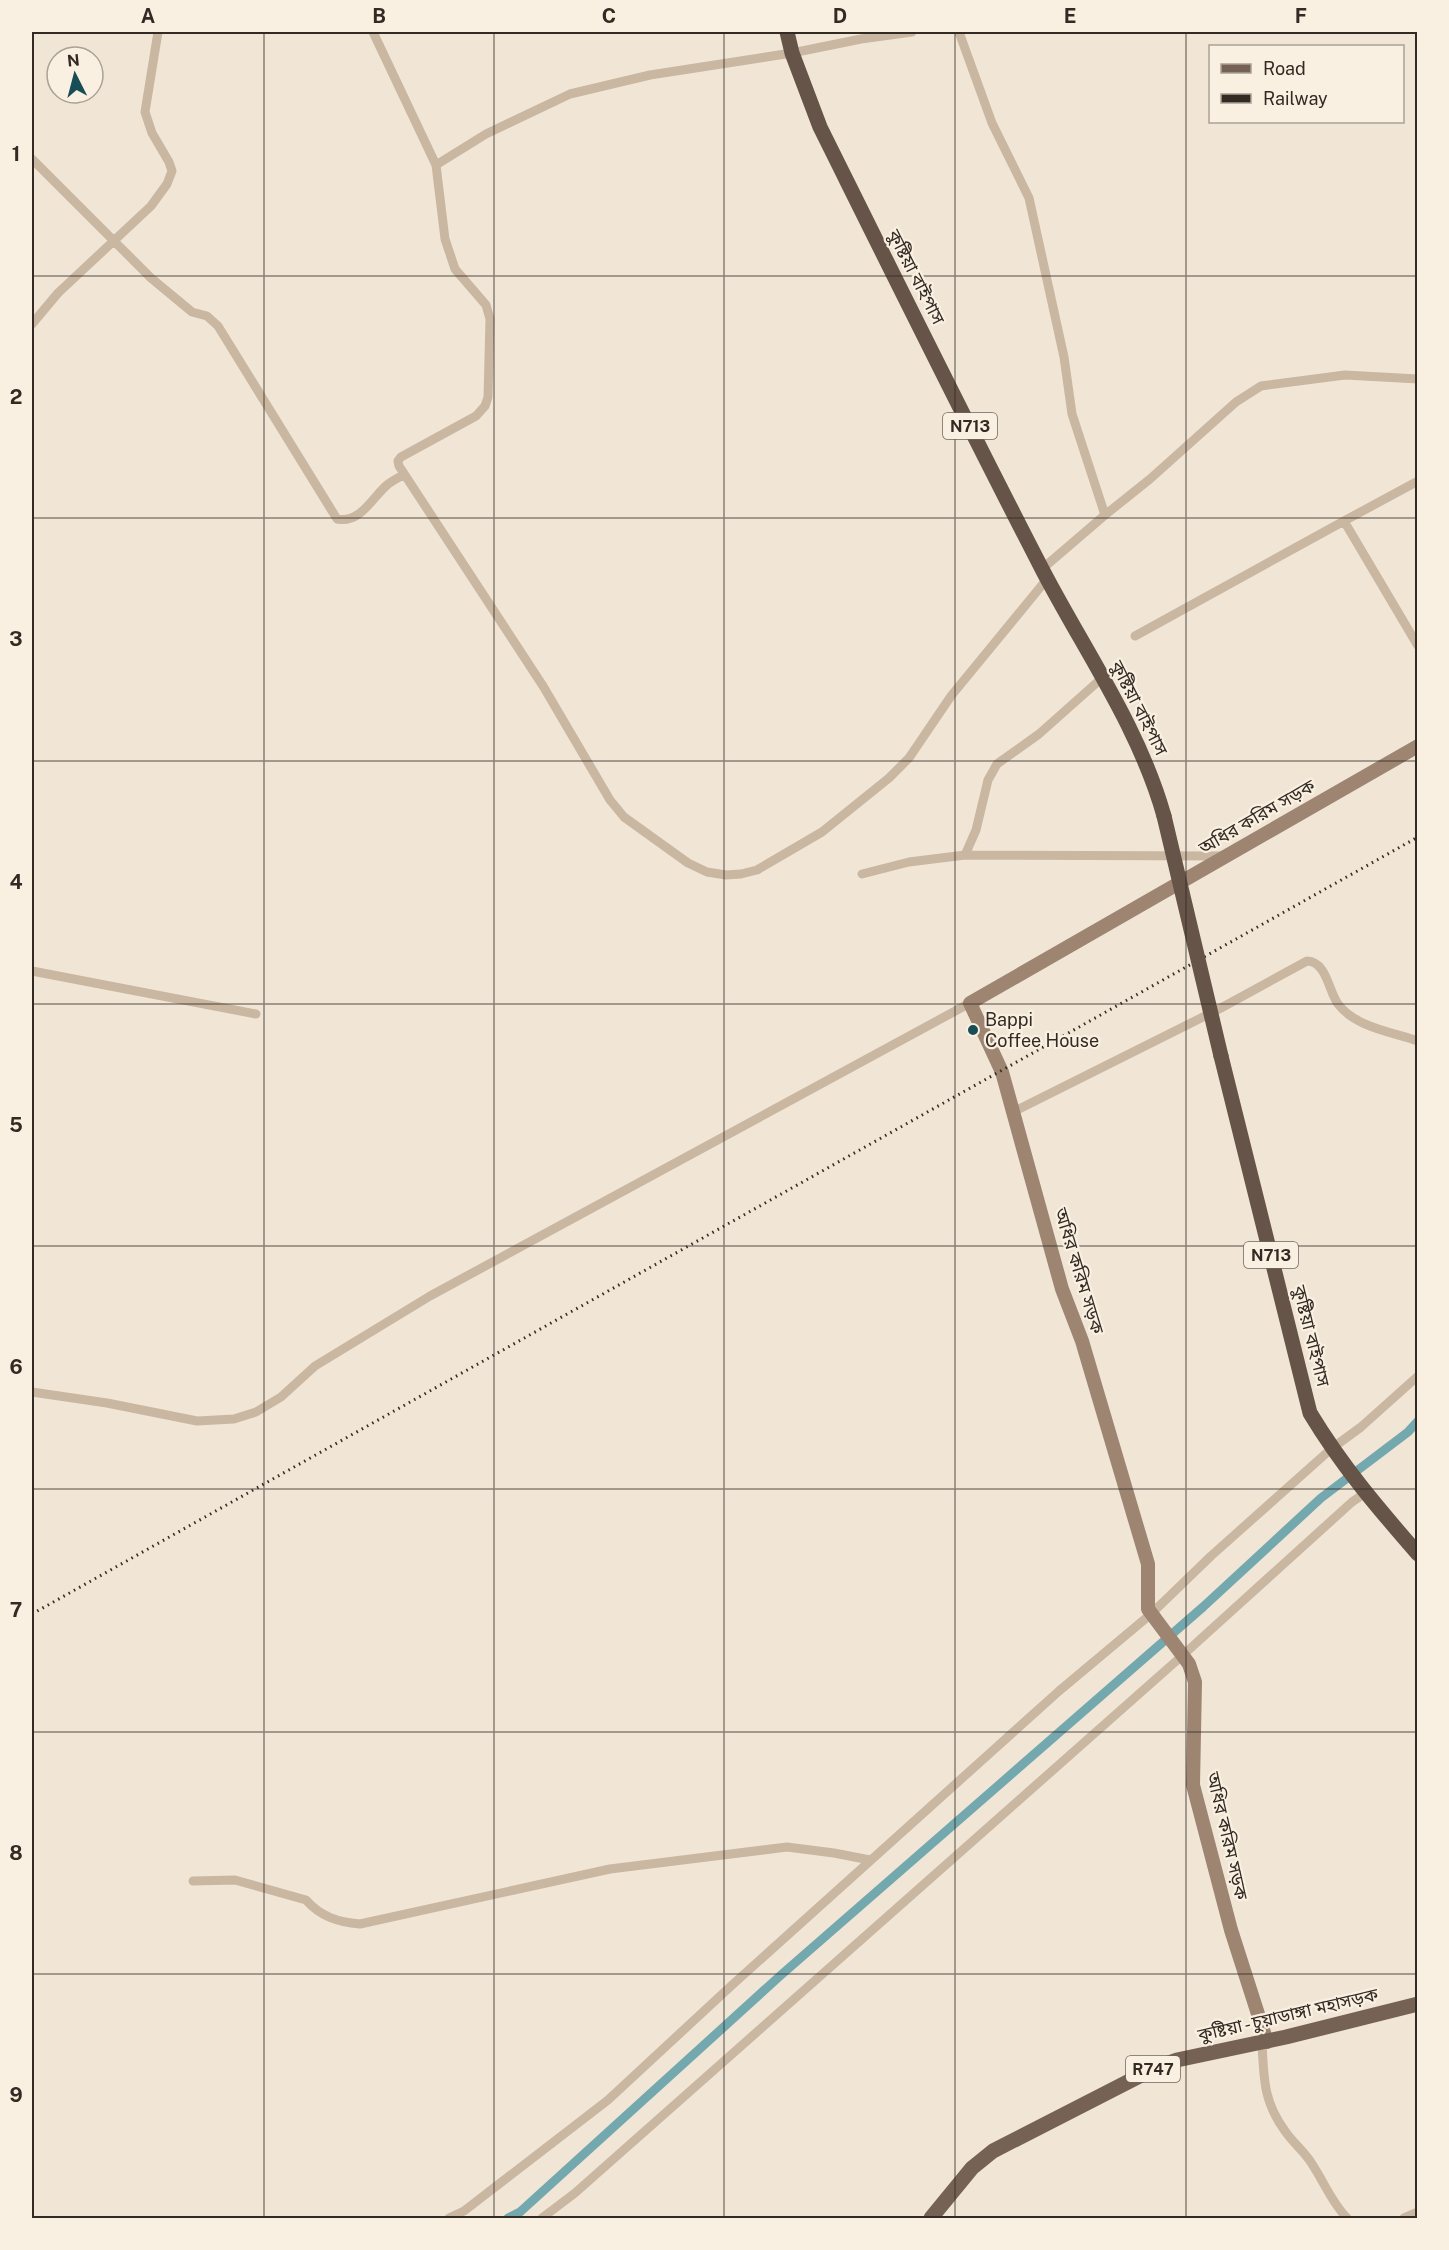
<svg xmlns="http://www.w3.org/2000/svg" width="1449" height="2250" font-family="'Public Sans','Noto Sans Bengali',sans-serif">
<rect width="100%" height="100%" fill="#f1e6d5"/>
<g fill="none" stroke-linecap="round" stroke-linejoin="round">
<!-- canal -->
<path stroke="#73a8af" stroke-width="9" d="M508,2218l12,-6 261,-237 422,-368 118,-109 87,-66 10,-11"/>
<!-- minor -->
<path stroke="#c9b7a1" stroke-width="9" d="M373,32l63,133 9,74 10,30 31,36 4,14 -2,78 -3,9 -9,10 -75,41 -3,4 1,5 144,220 67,114 14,17 64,46 19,9 19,3 15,-1 16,-4 65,-38 67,-54 20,-20 42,-62 96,-117
M959,32l33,91 37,75 35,159 8,57 33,101
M32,159l119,119 41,34 15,4 11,10 119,193c23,5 35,-21 50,-34 5,-4 11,-7 16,-10
M436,165l50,-31 84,-40 80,-19 142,-22 69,-14 51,-7
M32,324l26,-31 93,-87 16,-22 5,-13 -3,-9 -17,-29 -7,-21 13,-80
M1344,521l74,-40
M1042,569l63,-54 45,-36 86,-77 25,-16 84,-11 73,4
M1135,636l209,-115 74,125
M965,855l11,-25 12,-50 9,-16 42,-30 63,-56
M862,874l47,-12 56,-7 259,1
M32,971l224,43
M1013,1112l208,-104 86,-47c20,1 21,29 31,43 17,23 54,28 80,37
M32,1392l75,11 90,18 37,-2 22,-7 25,-15 34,-31 115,-70 540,-293
M193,1881l42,-1 71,20c15,17 32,22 54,24l250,-55 177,-22 47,6 36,7
M1262,2043c2,35 1,58 23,88 8,12 20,21 27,33 12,18 20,39 35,54
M449,2218l15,-7 144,-111 123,-114 328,-295 92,-77 60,-58 120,-107 30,-22 57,-51
M542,2218l33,-25 608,-538 169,-153 13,-9
M1404,2218l14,-6"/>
<!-- secondary -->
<path stroke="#9d8572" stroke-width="14" d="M1267,2042l-36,-112 -38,-145 2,-103 -6,-18 -41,-55v-45l-66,-223 -20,-52 -60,-217 -32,-69 448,-257"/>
<!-- primary -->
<path stroke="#766254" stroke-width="15" d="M931,2218l41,-50 21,-17 164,-84 20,-7 109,-23 132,-33"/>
<!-- trunk -->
<path stroke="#655447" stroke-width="15" d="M787,32l5,21 28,74c73,147 146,295 222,442 42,81 97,158 122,247
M1221,1056l89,357c32,53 67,94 108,141"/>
<!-- rail -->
<path stroke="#332a24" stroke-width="3" stroke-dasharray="1.5 4.5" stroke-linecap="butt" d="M32,1614l1386,-777"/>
<!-- trunk-bridge -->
<path stroke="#655447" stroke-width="15" d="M1164,816l57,240"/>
</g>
<!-- grid -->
<path fill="none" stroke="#332a24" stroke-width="1.5" stroke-opacity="0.55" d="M264,32v2186M494,32v2186M724,32v2186M955,32v2186M1186,32v2186M32,276h1386M32,518h1386M32,761h1386M32,1004h1386M32,1246h1386M32,1489h1386M32,1732h1386M32,1974h1386"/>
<!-- markers -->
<circle fill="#184c56" stroke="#f9f0e1" stroke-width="2" cx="973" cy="1030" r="6"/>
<g text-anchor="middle" stroke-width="4.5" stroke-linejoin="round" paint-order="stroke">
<!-- shield labels -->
<g fill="#f9f0e1" stroke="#6e655d" stroke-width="1.5">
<rect x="943" y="413" width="54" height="26" rx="4.5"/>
<rect x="1244" y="1242" width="54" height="26" rx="4.5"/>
<rect x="1126" y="2056" width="54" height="26" rx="4.5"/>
</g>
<g font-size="16" font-weight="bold" fill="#332a24">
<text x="970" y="432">N713</text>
<text x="1271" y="1261">N713</text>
<text x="1153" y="2075">R747</text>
</g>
<!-- street labels -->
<g font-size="18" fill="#332a24" stroke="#f9f0e1">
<text transform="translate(916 277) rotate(63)" y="6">কুষ্টিয়া বাইপাস</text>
<text transform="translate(1139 708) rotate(63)" y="6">কুষ্টিয়া বাইপাস</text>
<text transform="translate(1257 817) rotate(-30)" y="6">অধির করিম সড়ক</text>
<text transform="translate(1079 1271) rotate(73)" y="6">অধির করিম সড়ক</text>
<text transform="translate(1311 1336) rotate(76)" y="6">কুষ্টিয়া বাইপাস</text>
<text transform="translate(1227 1836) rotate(77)" y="6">অধির করিম সড়ক</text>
<text transform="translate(1288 2015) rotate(-13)" y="6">কুষ্টিয়া - চুয়াডাঙ্গা মহাসড়ক</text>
</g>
<!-- poi labels -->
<g font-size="18" fill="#332a24" stroke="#f9f0e1" text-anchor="start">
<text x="985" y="1026">Bappi<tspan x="985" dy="21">Coffee House</tspan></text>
</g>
</g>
<!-- border -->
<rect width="1449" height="2250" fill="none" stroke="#f9f0e1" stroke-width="66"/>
<!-- legend -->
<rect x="1209" y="45" width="195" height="78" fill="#f9f0e1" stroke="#aaa195" stroke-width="1.5"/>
<rect x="1221" y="64" width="30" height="9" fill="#766254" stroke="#aaa195" stroke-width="1.5"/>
<text x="1263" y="75" font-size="18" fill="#332a24">Road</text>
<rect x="1221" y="94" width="30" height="9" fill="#332a24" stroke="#aaa195" stroke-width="1.5"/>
<text x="1263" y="105" font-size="18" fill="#332a24">Railway</text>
<!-- north arrow -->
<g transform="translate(75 75) rotate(354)"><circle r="28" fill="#f9f0e1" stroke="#aaa195" stroke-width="1.5"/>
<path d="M0-4.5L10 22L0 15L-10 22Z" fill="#184c56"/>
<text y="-9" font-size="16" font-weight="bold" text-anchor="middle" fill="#332a24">N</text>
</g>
<rect x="33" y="33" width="1383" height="2184" fill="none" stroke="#332a24" stroke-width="2"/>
<g font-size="20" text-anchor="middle" font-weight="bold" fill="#332a24">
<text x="148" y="23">A</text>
<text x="379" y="23">B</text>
<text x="609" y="23">C</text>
<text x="840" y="23">D</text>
<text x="1070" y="23">E</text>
<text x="1301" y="23">F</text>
<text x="16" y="161">1</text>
<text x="16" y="404">2</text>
<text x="16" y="646">3</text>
<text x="16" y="889">4</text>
<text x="16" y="1132">5</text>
<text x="16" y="1374">6</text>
<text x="16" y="1617">7</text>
<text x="16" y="1860">8</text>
<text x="16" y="2102">9</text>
</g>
</svg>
